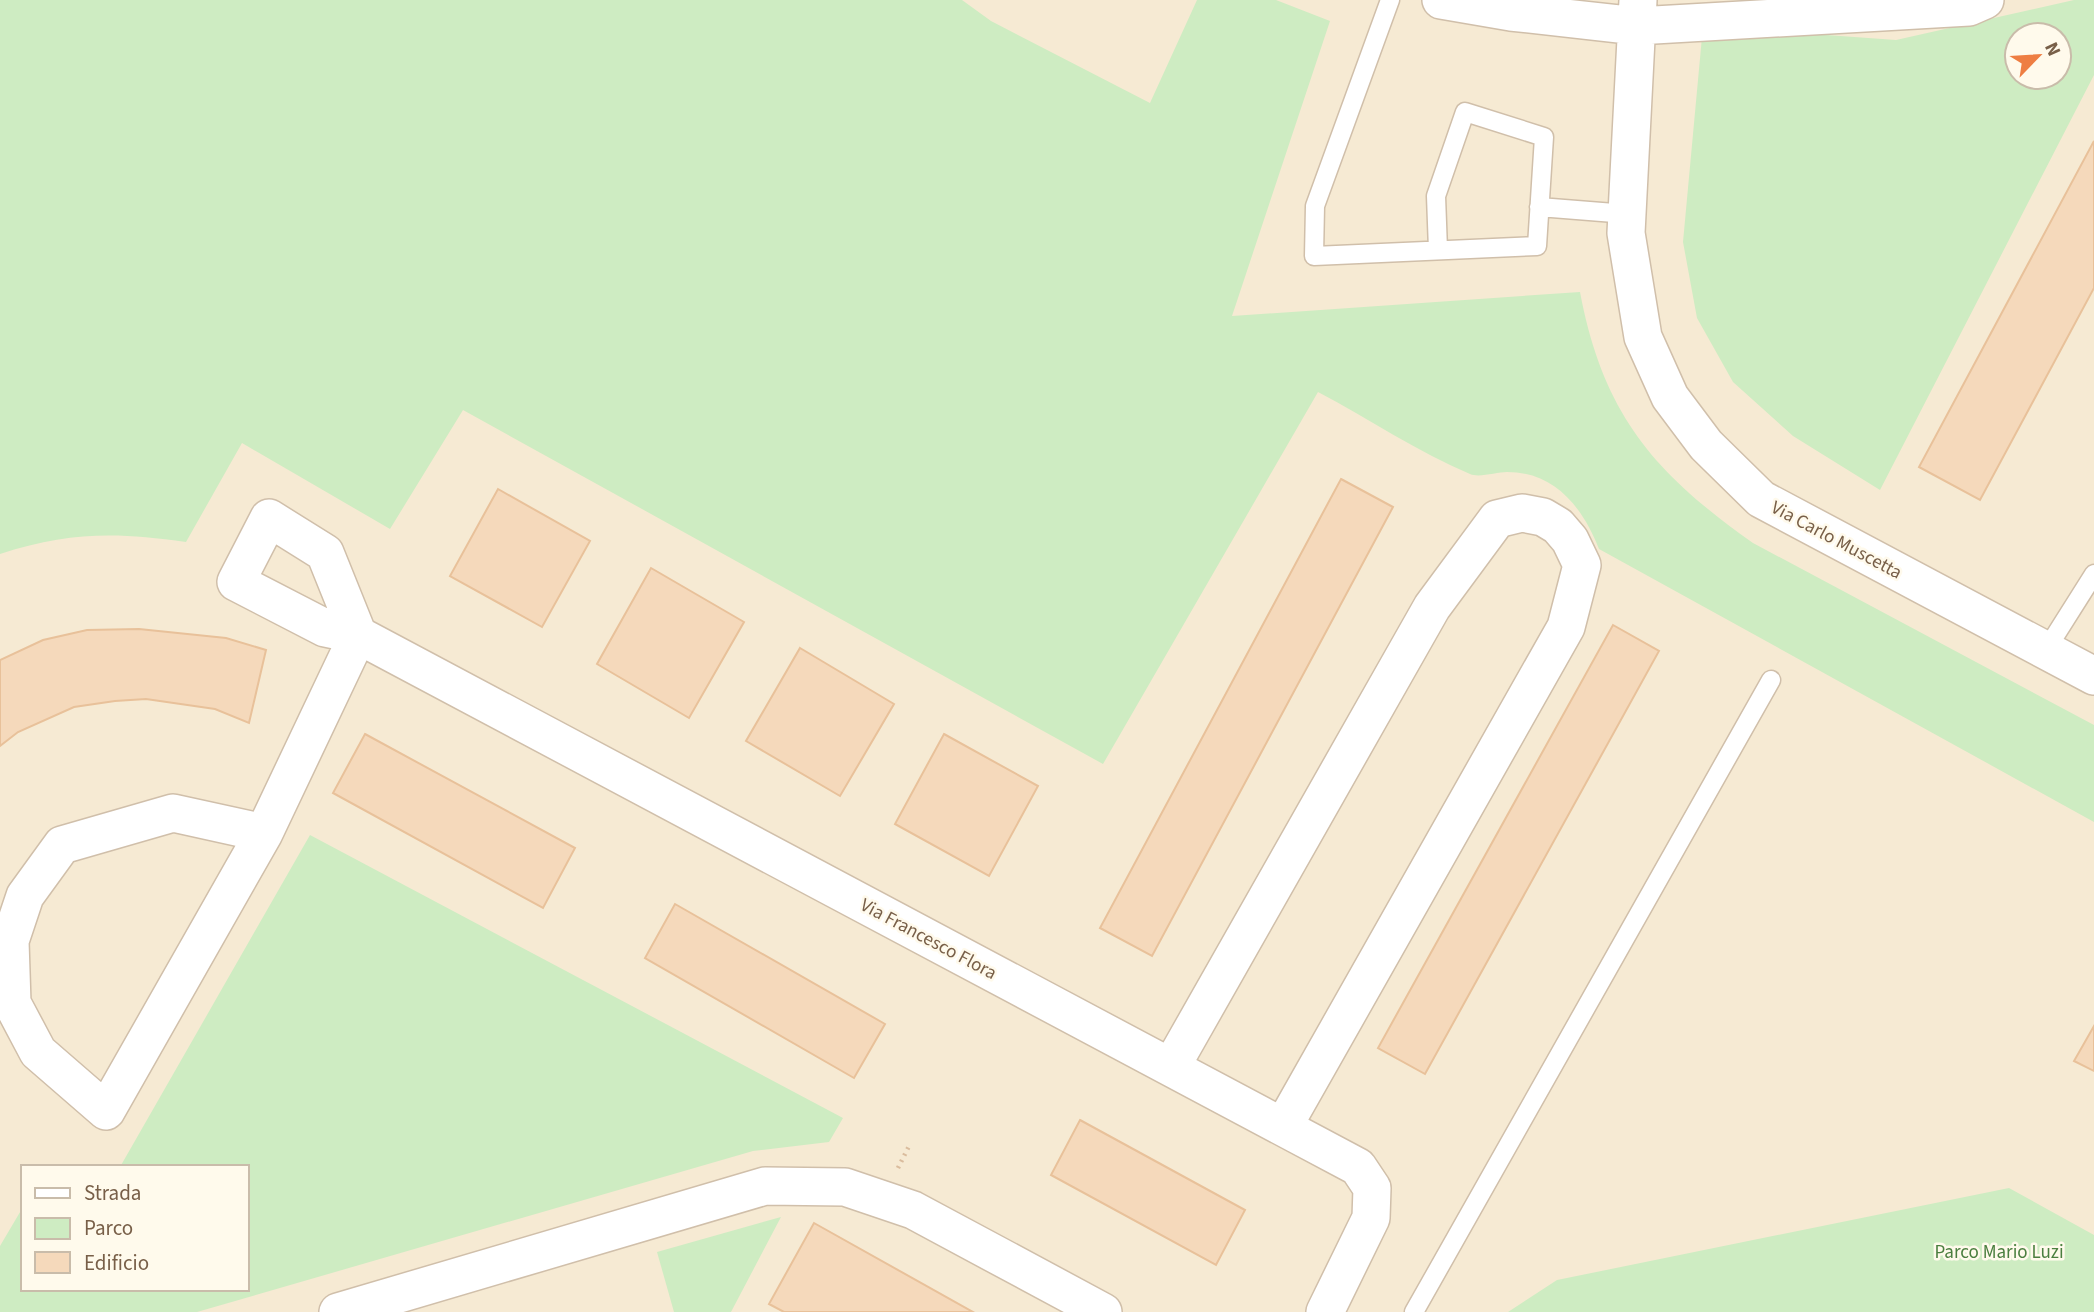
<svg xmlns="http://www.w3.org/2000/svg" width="2094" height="1312" font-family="'Source Sans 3',sans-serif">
<rect width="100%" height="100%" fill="#fef7e5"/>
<!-- residential -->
<path fill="#f6ead3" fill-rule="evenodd" d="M0,0h2094v1312h-2094zM2017,35h42v42h-42zM23,1167h224v122h-224z"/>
<!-- green -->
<path fill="#ceecc2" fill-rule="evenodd" d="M0,0h962l29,21 159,82 47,-103h79l54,21 -98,295 348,-24c23,122 74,181 173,251l341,182v97l-495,-273c-16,-41 -44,-77 -92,-77 -10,0 -28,6 -37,2 -52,-22 -101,-55 -152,-82l-215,372 -640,-354 -73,119 -148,-86 -56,99c-71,-10 -117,-10 -186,12z
M2074,0h20v75l-214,415 -87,-54 -60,-54 -36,-64 -14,-76 20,-216 193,14zM2017,35h42v42h-42z
M310,835l533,283 -14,24 -76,9 -556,161h-197v-66l23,-39v82h224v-122h-127z
M2009,1188l85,47v77h-586l49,-32z
M781,1217l-50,95h-57l-17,-60z"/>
<!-- building -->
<path fill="#f5d9bb" stroke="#e8c19a" stroke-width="2" d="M2094,141v147l-114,212 -61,-33z
M1341,479l52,28 -241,449 -52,-28z
M498,489l92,52 -48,86 -92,-51z
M651,568l93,54 -55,96 -92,-54z
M1613,625l46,26 -234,423 -47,-26z
M139,629l87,9 40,12 -17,73 -34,-14 -69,-10 -31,2 -41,6 -56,25 -18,14v-86l43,-20 44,-10z
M800,648l94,56 -54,92 -94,-55z
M365,734l210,114 -32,60 -210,-115z
M944,734l94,52 -49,90 -94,-52z
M675,904l210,120 -31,54 -209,-120z
M2094,1026v45l-20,-10z
M1080,1120l165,90 -29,55 -165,-90z
M814,1223l159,89h-189l-15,-8z"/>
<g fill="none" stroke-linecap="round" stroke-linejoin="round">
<!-- service casing -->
<g stroke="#d0bfaa" stroke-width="21">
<path id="service" d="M1390,0l-75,206 -1,50 223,-10 7,-109 -79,-25 -29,84 2,54
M1539,207l88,7
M2046,650l48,-76
M1414,1312l357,-632"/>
</g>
<!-- minor casing -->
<g stroke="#d0bfaa" stroke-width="40">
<path id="minor" d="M1441,0l70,12 126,14 332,-19 16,-7
M1638,0l-12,233 17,104 27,60 36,48 55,54 333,177
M264,833l-91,-20 -111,32 -37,51 -15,45 2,62 26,49 68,59 158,-278 94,-198 -33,-82 -56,-35 -33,64 89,46 33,7 1000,532 14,21 -1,30 -46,94
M1171,1067l261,-460 65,-88 25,-6 21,4 15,9 12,14 12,25 -16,62 -283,500
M338,1312l427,-126 80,1 68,23 190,102"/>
</g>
<!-- path -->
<path stroke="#dabc9d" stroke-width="4.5" stroke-dasharray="2 5" stroke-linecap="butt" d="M898,1168l11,-22"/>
<!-- service -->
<use href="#service" stroke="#fff" stroke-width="18"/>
<!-- minor -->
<use href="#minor" stroke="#fff" stroke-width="37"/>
</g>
<g text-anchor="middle" stroke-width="5" stroke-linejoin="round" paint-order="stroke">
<!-- street labels -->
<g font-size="19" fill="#785f48" stroke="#fffaec">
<text transform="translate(1837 539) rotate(28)" y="7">Via Carlo Muscetta</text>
<text transform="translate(929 938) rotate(28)" y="7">Via Francesco Flora</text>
</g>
<!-- park labels -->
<g font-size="19" fill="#4b7f3f" stroke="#fffaec">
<text x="1999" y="1258">Parco Mario Luzi</text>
</g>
</g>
<!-- legend -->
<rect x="21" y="1165" width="228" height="126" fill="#fffaec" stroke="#c9bcaa" stroke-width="2"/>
<rect x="35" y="1188" width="35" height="10" fill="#ffffff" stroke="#c9bcaa" stroke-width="2"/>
<text x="84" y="1200" font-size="21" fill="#785f48">Strada</text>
<rect x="35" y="1218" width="35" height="21" fill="#ceecc2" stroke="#c9bcaa" stroke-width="2"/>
<text x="84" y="1235" font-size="21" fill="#785f48">Parco</text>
<rect x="35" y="1252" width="35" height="21" fill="#f5d9bb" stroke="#c9bcaa" stroke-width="2"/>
<text x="84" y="1270" font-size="21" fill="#785f48">Edificio</text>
<!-- north arrow -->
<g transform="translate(2038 56) rotate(65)"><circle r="33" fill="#fffaec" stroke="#c9bcaa" stroke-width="2"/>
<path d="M0-5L12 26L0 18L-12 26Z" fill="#ee7e43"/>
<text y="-10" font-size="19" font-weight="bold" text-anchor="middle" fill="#785f48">N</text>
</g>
</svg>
